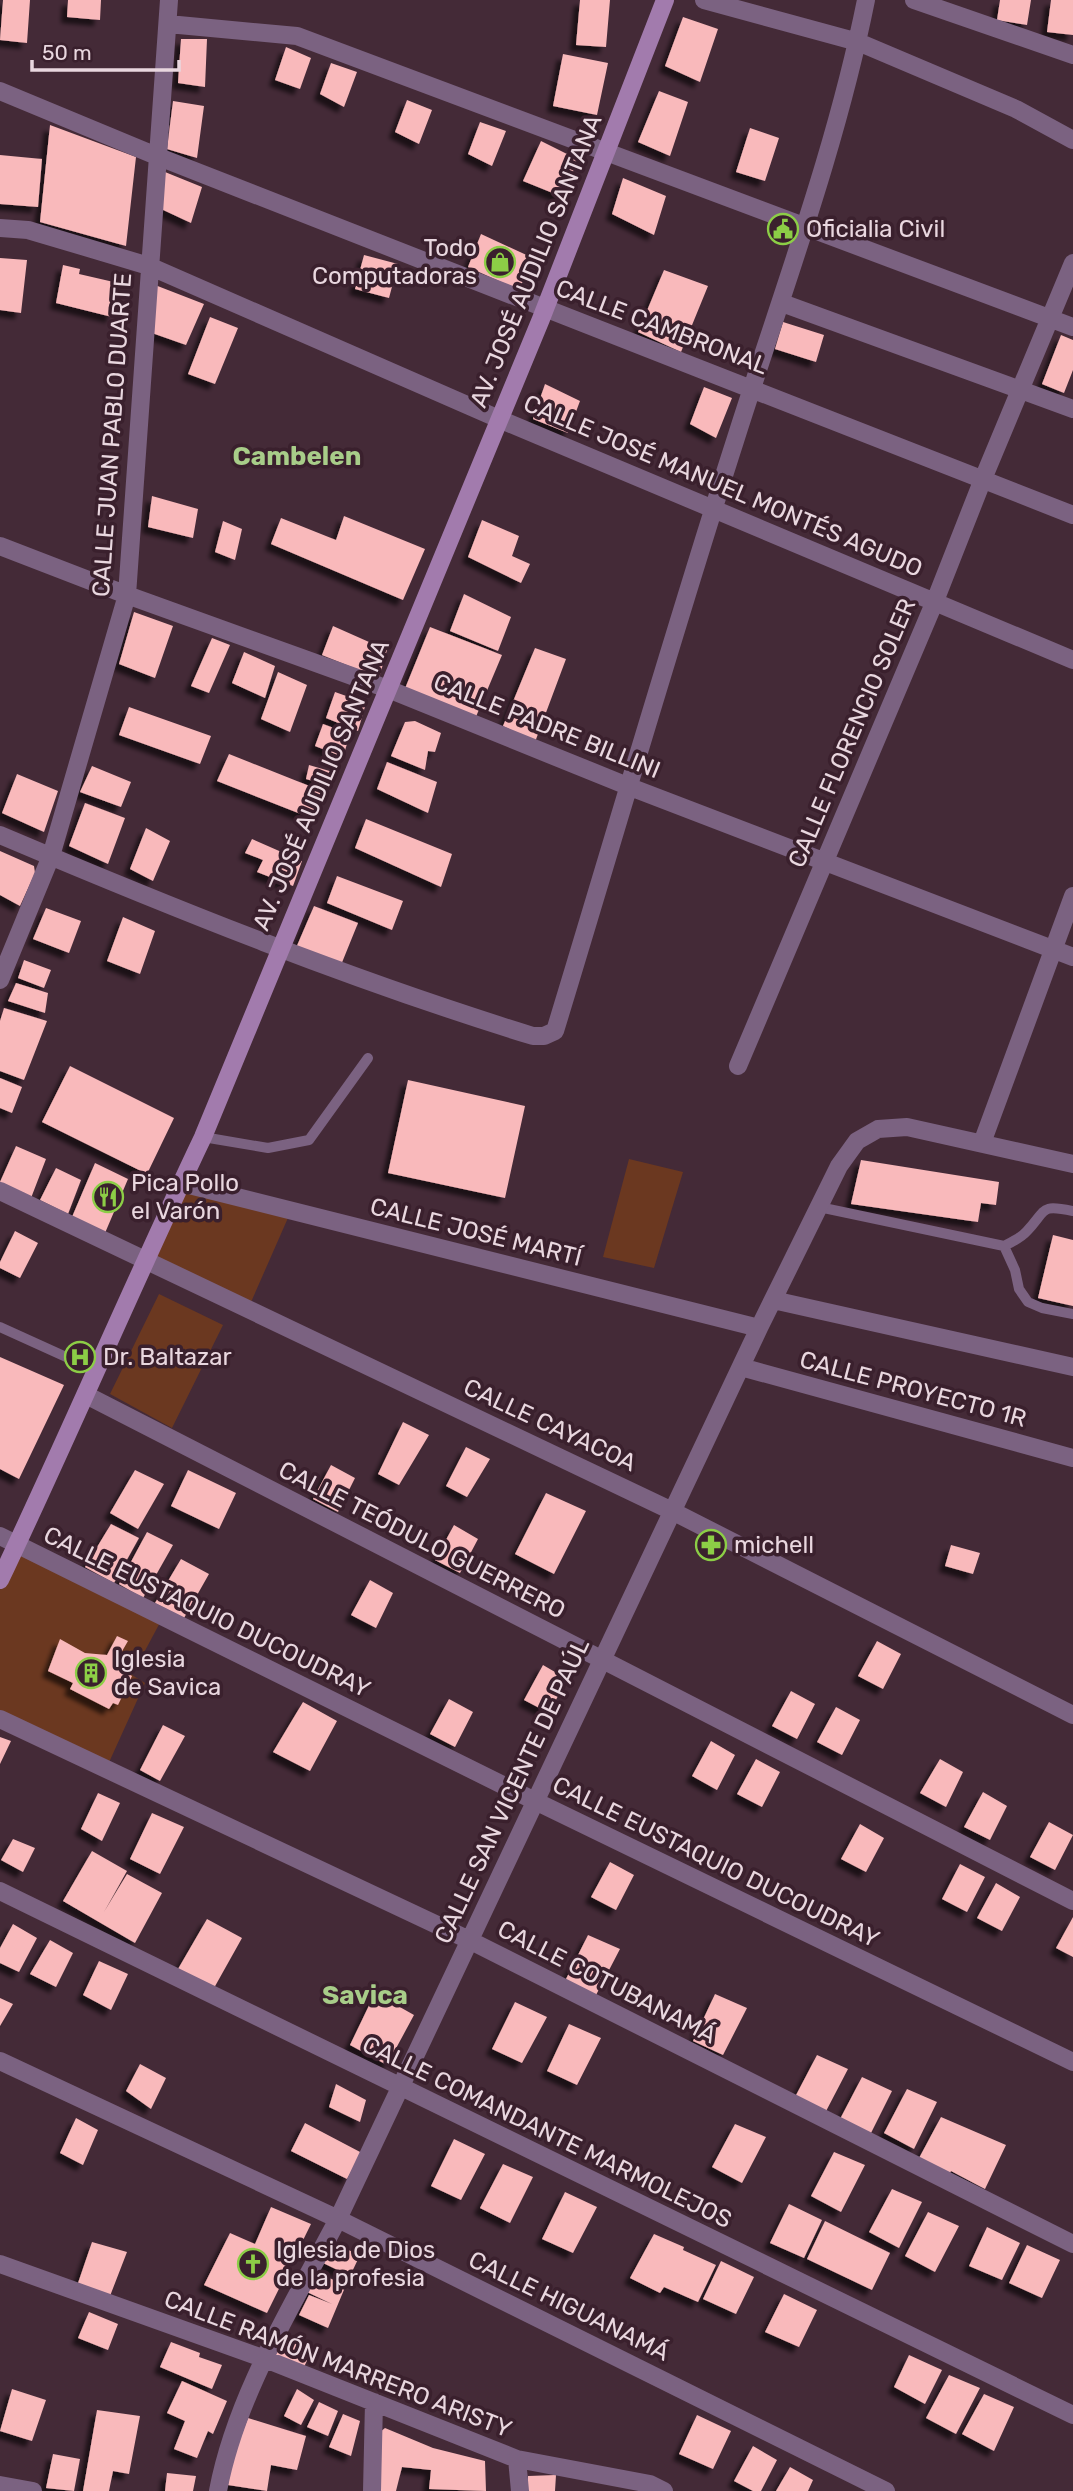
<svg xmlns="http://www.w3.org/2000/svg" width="1073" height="2491" font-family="Rubik,sans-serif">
<defs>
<filter id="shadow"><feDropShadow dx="-6" dy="6" stdDeviation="2" flood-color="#0009"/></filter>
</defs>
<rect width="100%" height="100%" fill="#442a37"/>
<!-- green -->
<path fill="#6b3820" d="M629,1159l54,13 -29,96 -51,-11z
M181,1183l110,28 -43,98 -103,-50z
M159,1294l64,31 -51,103 -62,-34z
M17,1545l146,72 -31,58 13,8 -39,86 -106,-50v-139z"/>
<!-- building -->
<path fill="#f9b9bb" filter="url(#shadow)" d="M3,0h27l-3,43 -27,-3z
M68,0h33l-1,20 -33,-3z
M580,0h30l-4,47 -30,-2z
M1000,0h31l-4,25 -30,-5z
M1051,0h22v35l-26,-3z
M683,17l35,12 -18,53 -35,-16z
M181,39h26l-2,48 -27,-4z
M286,47l25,11 -11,31 -25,-9z
M563,54l45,9 -11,52 -44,-9z
M331,63l26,9 -13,35 -24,-13z
M659,91l29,11 -18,54 -32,-14z
M407,100l25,10 -13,34 -24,-12z
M173,101l31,5 -7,52 -30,-9z
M480,122l26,9 -14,35 -24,-12z
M50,125l86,32 -10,89 -86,-24z
M750,128l29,10 -14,43 -29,-9z
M541,141l36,18 -12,39 -42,-17z
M0,155l42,4 -4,48 -38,-3z
M165,172l37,15 -11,36 -32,-15z
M623,178l43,18 -12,39 -42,-21z
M481,234l52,24 -14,32 -51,-23z
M364,255l34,9 -9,34 -34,-9z
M0,258l27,2 -6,53 -21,-3z
M63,265l17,4 -1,5 39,9 -6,34 -56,-14z
M664,270l44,16 -27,66 -43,-20z
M155,285l49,19 -18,41 -34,-12z
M210,317l28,11 -23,56 -27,-10z
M783,322l41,13 -8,27 -41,-13z
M1061,335l12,5v30l-9,23 -22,-9z
M545,384l35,17 -12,32 -35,-14z
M704,387l28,11 -16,40 -26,-14z
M152,496l46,13 -5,29 -45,-11z
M344,516l81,33 -22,51 -132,-56 10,-26 55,22z
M482,520l37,16 -7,20 18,8 -9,19 -53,-26z
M223,521l19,8 -7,31 -20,-8z
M464,594l47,23 -13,34 -48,-20z
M134,612l39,14 -18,52 -36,-14z
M333,626l54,24 -8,28 -57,-23z
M430,627l72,28 -27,64 -71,-28z
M212,638l18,7 -21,48 -18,-7z
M535,648l31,11 -31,83 -32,-16z
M244,652l31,14 -10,32 -33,-15z
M278,672l29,13 -17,47 -29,-13z
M335,692l31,11 -8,28 -32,-13z
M129,707l82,29 -11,28 -81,-29z
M415,721l26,12 -6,19 -7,-1 -3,19 -34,-14 14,-34z
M323,724l27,10 -7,23 -28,-11z
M229,754l98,39 -11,27 -99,-39z
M387,762l50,20 -9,31 -51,-24z
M309,765l24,7 -3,14 -24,-7z
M92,766l39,16 -10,25 -41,-15z
M17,774l41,17 -14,41 -42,-19z
M85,803l40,15 -17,46 -39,-18z
M366,819l86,35 -11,33 -86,-39z
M146,828l24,13 -17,40 -23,-12z
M252,839l50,22 -9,25 -36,-14 6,-12 -18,-7z
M0,851l34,15 1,7 -15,33 -20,-11z
M337,876l66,25 -11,29 -65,-27z
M314,906l44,17 -17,42 -45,-17z
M46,908l35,13 -12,32 -36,-14z
M123,917l32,14 -15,43 -33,-13z
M24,960l27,10 -7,18 -26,-10z
M16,983l32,10 -3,20 -37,-12z
M4,1008l43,13 -23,59 -24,-9v-50z
M70,1066l104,52 -27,56 -105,-52z
M0,1078l22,9 -10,26 -12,-5z
M408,1080l117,26 -20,92 -117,-25z
M16,1146l30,13 -15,39 -31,-16z
M861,1160l138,22 -3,23 -15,-2 -3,19 -127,-18z
M95,1163l33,16 -23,54 -33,-16z
M56,1168l25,12 -13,34 -28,-14z
M15,1231l23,12 -18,35 -20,-10v-6z
M1053,1235l20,5v66l-35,-8z
M0,1357l64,28 -45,94 -19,-10z
M403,1422l26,13 -30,50 -21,-11z
M466,1447l24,12 -23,38 -21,-11z
M331,1465l24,13 -17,34 -25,-13z
M135,1470l29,14 -26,45 -28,-16z
M188,1470l48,23 -17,36 -48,-23z
M546,1493l40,18 -32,63 -39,-20z
M111,1524l28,14 -25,45 -29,-16z
M454,1525l24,14 -18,34 -25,-13z
M147,1532l26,13 -30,53 -24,-14z
M951,1545l29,8 -7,21 -28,-8z
M181,1559l28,15 -25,44 -29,-15z
M370,1580l23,13 -17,35 -25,-13z
M117,1636l11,5 -14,24 18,11 -14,29 -5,-2 -4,6 -39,-20 3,-6 -25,-12 12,-32 25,14 22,2z
M877,1641l24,13 -18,35 -25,-13z
M543,1665l24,14 -18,34 -25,-13z
M791,1691l24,13 -18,35 -25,-13z
M449,1699l24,13 -18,35 -25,-13z
M303,1702l34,19 -27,50 -37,-19z
M836,1707l24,13 -18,35 -25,-13z
M163,1725l22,11 -25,45 -20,-11z
M0,1737l11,4 -11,23z
M711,1741l24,14 -18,35 -25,-14z
M756,1759l24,13 -18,35 -25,-13z
M940,1759l23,13 -17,35 -26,-14z
M983,1792l24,14 -17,34 -26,-13z
M98,1793l22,10 -18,38 -21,-12z
M152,1813l32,14 -24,47 -30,-15z
M1049,1822l24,13 -18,35 -25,-13z
M860,1824l24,14 -18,34 -25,-13z
M13,1839l22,9 -12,24 -22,-12z
M92,1851l35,20 -23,41 23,-38 35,19 -27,50 -72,-42z
M610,1862l24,13 -18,35 -25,-13z
M960,1864l25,13 -18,35 -25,-13z
M996,1883l24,14 -18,34 -25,-13z
M1073,1917v40l-17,-9z
M207,1919l35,19 -28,50 -36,-19z
M13,1924l24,14 -18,34 -19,-9v-15z
M588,1935l32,14 -24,46 -31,-14z
M50,1940l23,13 -17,34 -26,-13z
M99,1961l29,13 -17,36 -28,-15z
M375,1993l39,22 -27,50 -37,-20z
M715,1994l32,14 -24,47 -30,-14z
M0,1998l13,6 -13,22z
M515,2002l32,15 -25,46 -30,-14z
M569,2024l32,14 -24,47 -30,-14z
M817,2055l31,14 -24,46 -30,-16z
M140,2064l26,14 -15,31 -25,-18z
M862,2077l30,14 -23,46 -30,-16z
M336,2084l30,16 -6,22 -31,-15z
M907,2089l30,13 -23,47 -30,-16z
M941,2117l65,28 -21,44 -34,-18 -3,5 -30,-16z
M76,2118l22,12 -15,35 -23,-12z
M305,2123l57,30 -15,26 -56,-28z
M735,2124l31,13 -24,46 -30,-16z
M454,2139l31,15 -24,46 -30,-14z
M834,2152l31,13 -24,47 -30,-16z
M503,2164l30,13 -23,46 -30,-15z
M892,2189l30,13 -23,46 -30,-16z
M565,2192l32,15 -24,46 -31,-14z
M789,2204l33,16 -18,38 -34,-15z
M271,2207l40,17 -44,89 -63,-28 26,-52 25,11z
M928,2212l31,14 -24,46 -30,-16z
M825,2221l65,32 -18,37 -65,-31z
M987,2227l33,16 -18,37 -33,-14z
M654,2234l30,13 -1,3 33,15 -18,37 -34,-15 -4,6 -30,-15z
M92,2242l35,10 -17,44 -32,-13z
M330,2242l30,13 -10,21 -29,-14z
M1027,2245l33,15 -18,38 -33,-15z
M721,2261l33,16 -18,37 -33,-15z
M317,2273l29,12 -18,43 -29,-13 10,-20 23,9 -25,-12z
M784,2294l33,16 -18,37 -34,-15z
M89,2312l29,12 -10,26 -30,-12z
M283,2336l30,12 -10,21 -29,-13z
M171,2342l29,11 -1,4 23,8 -10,24 -52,-22z
M909,2355l33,15 -17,34 -31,-17z
M949,2375l31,13 -24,46 -30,-16z
M182,2381l45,20 -14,33 -5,-3 -11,27 -23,-9 11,-28 -18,-8z
M12,2389l34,11 -14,41 -32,-10z
M297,2389l17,11 -13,25 -17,-9z
M984,2394l30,13 -20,44 -32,-17z
M319,2402l19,9 -10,25 -21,-9z
M97,2410l43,6 -11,58 -16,-3 -4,20h-26z
M343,2414l17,7 -9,35 -22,-9z
M697,2415l34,16 -18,38 -34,-15z
M248,2418l58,18 -9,34 -26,-5 -4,26 -39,-6 5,-28z
M385,2428l48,20 52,13 1,30 -57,-2 2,-19 -29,-3 -6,24h-19l3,-59z
M753,2446l24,14 -16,31h-8l-19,-10z
M53,2454l27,5 -6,32 -28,-3z
M790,2467l23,13 -5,11h-32z
M167,2473l29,3 -3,15h-28z
M556,2475l-1,16h-28l1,-15z"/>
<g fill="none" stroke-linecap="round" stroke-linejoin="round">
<!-- service -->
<path stroke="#7b6281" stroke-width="10" d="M203,1137l65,11 41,-8 59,-82
M819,1207l185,39c8,-4 17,-8 23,-15 20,-21 12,-27 46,-20
M1004,1246l11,24 4,19 9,13 14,6 31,6
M0,1327l97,44"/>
<!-- minor -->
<path stroke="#7b6281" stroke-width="18" d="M704,0l154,42 158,67 57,31
M914,0l159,55
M168,24l129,12 776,291
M0,91l159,66 914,358
M0,228l28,2 121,36 350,153 574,241
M782,303l291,106
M0,546l127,49 261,94 242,98 443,170
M0,835c175,74 351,145 533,201h11l11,-5c60,-197 117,-394 180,-590 46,-146 101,-291 131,-441
M0,980l51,-124 76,-261 42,-595
M738,1066l197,-465 48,-122 90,-216
M982,1143l91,-247
M181,1183l578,145
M0,1191l672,320 401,204
M773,1300l300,67
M741,1367l332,91
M86,1395l987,506
M0,1536l535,265 538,261
M0,1719l469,221 604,304
M0,1891l1073,524
M0,2061l338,158 548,272
M0,2264l265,95 252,100 133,25 14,7
M517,2459l3,32
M0,2485l33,6
M218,2491c18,-96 75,-186 120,-272l421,-891 80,-162 18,-25 21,-12 29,-2 166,37
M372,2491l2,-89"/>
<!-- secondary -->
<path stroke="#a27bad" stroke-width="18" d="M0,1580c70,-147 133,-296 203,-443l338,-818 124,-319"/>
</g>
<!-- icons -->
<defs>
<g id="civic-ring" transform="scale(1.575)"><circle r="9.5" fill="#3a202d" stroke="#8cce46" stroke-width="1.5"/><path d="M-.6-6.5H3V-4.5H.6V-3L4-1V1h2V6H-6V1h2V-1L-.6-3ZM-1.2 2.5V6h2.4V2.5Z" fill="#8cce46"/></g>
<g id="shop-ring" transform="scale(1.575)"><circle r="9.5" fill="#3a202d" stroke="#8cce46" stroke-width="1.5"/><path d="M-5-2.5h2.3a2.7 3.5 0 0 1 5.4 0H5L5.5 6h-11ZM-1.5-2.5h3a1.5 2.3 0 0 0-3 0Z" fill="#8cce46"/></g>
<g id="restaurant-ring" transform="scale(1.575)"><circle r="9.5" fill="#3a202d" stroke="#8cce46" stroke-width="1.5"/><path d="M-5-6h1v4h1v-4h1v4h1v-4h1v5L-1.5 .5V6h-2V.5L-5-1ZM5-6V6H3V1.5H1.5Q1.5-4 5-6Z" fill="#8cce46"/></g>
<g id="hospital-ring" transform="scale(1.575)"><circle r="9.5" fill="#3a202d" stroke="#8cce46" stroke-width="1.5"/><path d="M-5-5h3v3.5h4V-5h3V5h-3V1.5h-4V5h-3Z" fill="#8cce46"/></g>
<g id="pharmacy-ring" transform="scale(1.575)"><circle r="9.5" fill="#3a202d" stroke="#8cce46" stroke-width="1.5"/><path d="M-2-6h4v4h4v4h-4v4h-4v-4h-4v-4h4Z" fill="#8cce46"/></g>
<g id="building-ring" transform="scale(1.575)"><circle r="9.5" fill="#3a202d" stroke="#8cce46" stroke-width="1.5"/><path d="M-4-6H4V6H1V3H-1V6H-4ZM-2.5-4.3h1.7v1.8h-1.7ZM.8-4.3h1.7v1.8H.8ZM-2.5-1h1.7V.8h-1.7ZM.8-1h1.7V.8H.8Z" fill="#8cce46"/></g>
<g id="church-ring" transform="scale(1.575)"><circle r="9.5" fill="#3a202d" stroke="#8cce46" stroke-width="1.5"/><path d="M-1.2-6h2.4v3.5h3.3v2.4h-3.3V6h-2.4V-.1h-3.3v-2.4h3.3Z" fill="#8cce46"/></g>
</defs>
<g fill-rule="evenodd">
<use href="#civic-ring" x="783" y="229"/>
<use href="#shop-ring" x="500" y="262"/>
<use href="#restaurant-ring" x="108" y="1197"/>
<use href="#hospital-ring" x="80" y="1357"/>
<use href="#pharmacy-ring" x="711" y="1545"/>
<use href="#building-ring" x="91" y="1673"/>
<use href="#church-ring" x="253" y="2264"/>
</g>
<g text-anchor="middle" stroke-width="7" stroke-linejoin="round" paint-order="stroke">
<!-- poi labels -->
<g font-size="24" fill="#e9d7df" stroke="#3a202d" text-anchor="start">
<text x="806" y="237">Oficialia Civil</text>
<text x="477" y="256" text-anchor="end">Todo<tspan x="477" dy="28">Computadoras</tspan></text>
<text x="131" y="1191">Pica Pollo<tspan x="131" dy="28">el Varón</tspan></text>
<text x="103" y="1365">Dr. Baltazar</text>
<text x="734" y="1553">michell</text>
<text x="114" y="1667">Iglesia<tspan x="114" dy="28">de Savica</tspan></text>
<text x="276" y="2258">Iglesia de Dios<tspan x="276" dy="28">de la profesia</tspan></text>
</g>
<!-- street labels -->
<g font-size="24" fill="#e9d7df" stroke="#3a202d">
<text transform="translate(536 261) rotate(-68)" y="8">AV. JOSÉ AUDILIO SANTANA</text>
<text transform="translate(662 327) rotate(21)" y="8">CALLE CAMBRONAL</text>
<text transform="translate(112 435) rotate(-86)" y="8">CALLE JUAN PABLO DUARTE</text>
<text transform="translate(723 486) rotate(23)" y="8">CALLE JOSÉ MANUEL MONTÉS AGUDO</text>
<text transform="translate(547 726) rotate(22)" y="8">CALLE PADRE BILLINI</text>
<text transform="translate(852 733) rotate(-67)" y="8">CALLE FLORENCIO SOLER</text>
<text transform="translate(321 785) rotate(-67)" y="8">AV. JOSÉ AUDILIO SANTANA</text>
<text transform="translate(476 1232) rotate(14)" y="8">CALLE JOSÉ MARTÍ</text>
<text transform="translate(913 1389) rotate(15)" y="8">CALLE PROYECTO 1R</text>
<text transform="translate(550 1425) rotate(25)" y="8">CALLE CAYACOA</text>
<text transform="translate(422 1540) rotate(27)" y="8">CALLE TEÓDULO GUERRERO</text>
<text transform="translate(207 1612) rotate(26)" y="8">CALLE EUSTAQUIO DUCOUDRAY</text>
<text transform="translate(512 1791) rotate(-65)" y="8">CALLE SAN VICENTE DE PAÚL</text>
<text transform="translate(716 1862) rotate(26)" y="8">CALLE EUSTAQUIO DUCOUDRAY</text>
<text transform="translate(607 1982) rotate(27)" y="8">CALLE COTUBANAMÁ</text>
<text transform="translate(547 2132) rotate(26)" y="8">CALLE COMANDANTE MARMOLEJOS</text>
<text transform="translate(569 2306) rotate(26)" y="8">CALLE HIGUANAMÁ</text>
<text transform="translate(338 2364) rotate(21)" y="8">CALLE RAMÓN MARRERO ARISTY</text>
</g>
<!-- neighbourhood labels -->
<g font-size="26" font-weight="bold" fill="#a8cd89" stroke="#3a202d">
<text x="297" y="465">Cambelen</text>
<text x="365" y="2004">Savica</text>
</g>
</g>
<!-- scale -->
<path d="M32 60v10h147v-10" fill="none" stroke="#e9d7df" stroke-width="3.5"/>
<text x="42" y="60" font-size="21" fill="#e9d7df" stroke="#3a202d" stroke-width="5" paint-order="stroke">50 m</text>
</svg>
